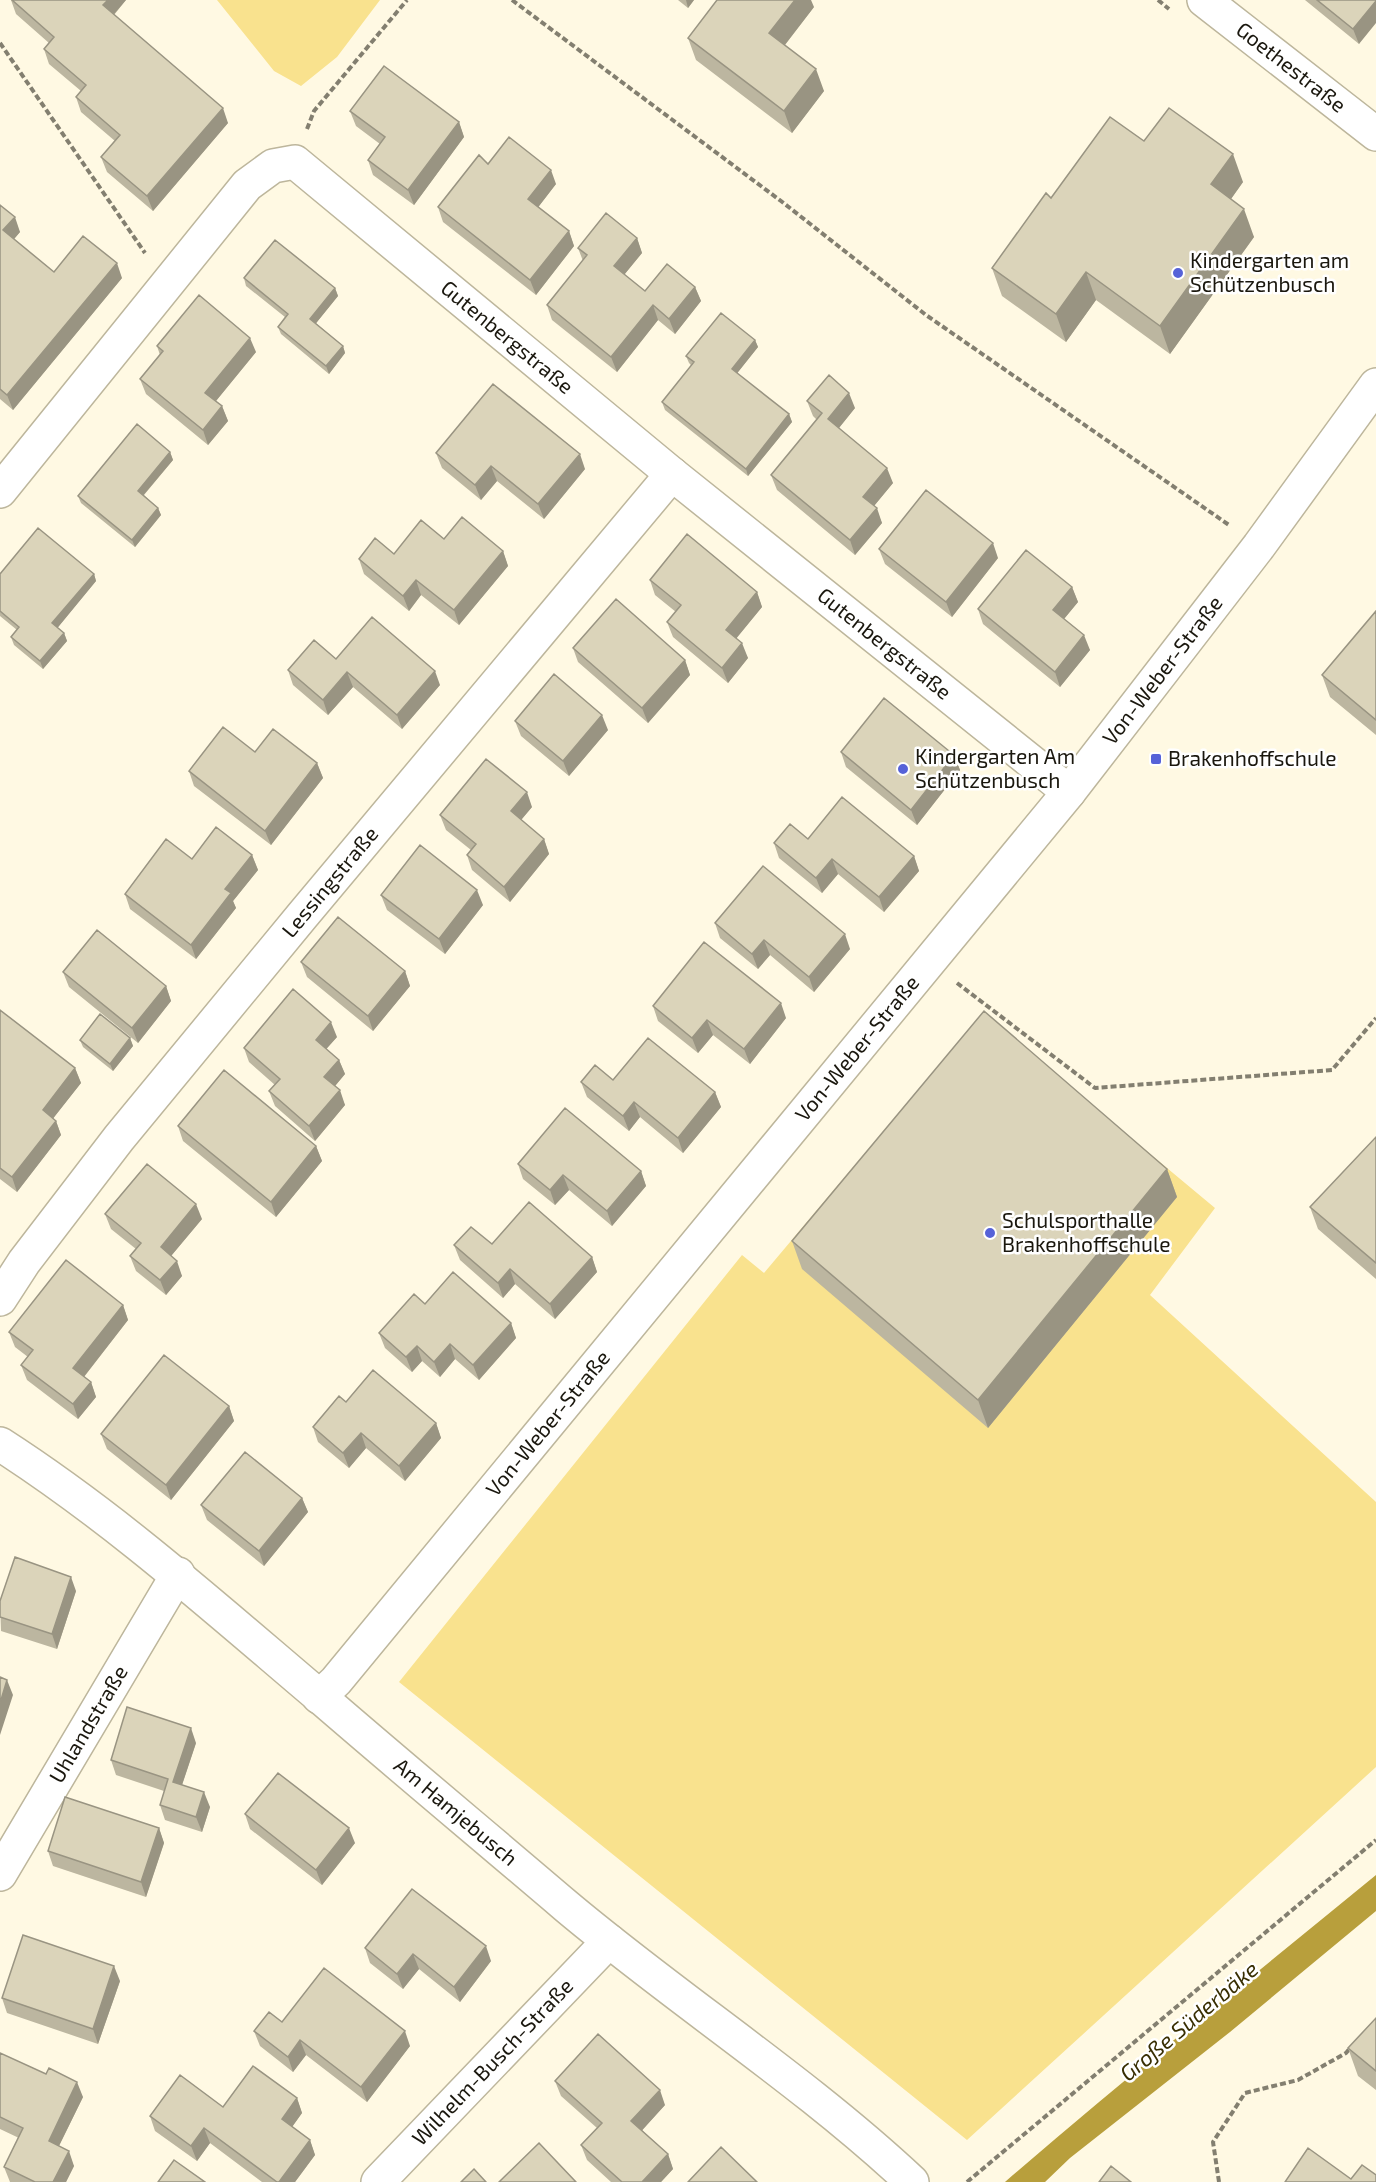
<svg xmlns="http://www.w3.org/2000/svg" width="1376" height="2182" font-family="'Exo 2',sans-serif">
<rect width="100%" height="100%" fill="#fff9e3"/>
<!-- green -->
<path fill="#f9e28e" d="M217,0h163l-43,57 -36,29 -27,-15z
M982,1014l233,194 -65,87 226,207v265l-409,373 -568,-458 343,-427 22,18z"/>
<!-- water -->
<path fill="#b89f3c" d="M1376,1875v36l-146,121 -160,126 -25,24h-40c121,-105 247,-205 371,-307z"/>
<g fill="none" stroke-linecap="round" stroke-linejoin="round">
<!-- minor casing -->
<g stroke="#bdb69c" stroke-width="36">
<g id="minor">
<path id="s1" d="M1204,0l172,134"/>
<path id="s2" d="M0,491l247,-306 26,-19 22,-4 377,312 397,318"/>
<path id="s3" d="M0,1299l24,-37 95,-124 183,-222 370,-442"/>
<path id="s4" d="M0,1444c115,74 215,164 319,252 82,71 165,140 247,210 113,95 238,175 346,276"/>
<path id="s5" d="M319,1697l17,-16 733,-889 190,-246 117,-161"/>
<path id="s6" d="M0,1874l178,-300"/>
<path id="s7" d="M378,2182l231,-241"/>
</g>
</g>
<!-- path -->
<path stroke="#837f70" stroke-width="4" stroke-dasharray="6 3" stroke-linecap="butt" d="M512,0l269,201 145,114 303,210
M1158,0l11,9
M0,43l145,210
M307,129l7,-18 93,-111
M957,983l138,105 237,-18 44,-52
M967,2182l409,-342
M1219,2182l-6,-40 32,-49 53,-13 48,-27 5,-6"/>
<!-- minor -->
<use href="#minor" stroke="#fff" stroke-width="33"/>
</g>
<!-- wall -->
<path fill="#bcb6a0" d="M11,0h115l-12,15 114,108 -75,88 -46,-39 -6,-15 14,-16 -34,-29 -5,-15 5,-6 -32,-27 -5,-15 5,-6 -33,-29z
M678,0h16l-6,8z
M1305,0h71l-17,44z
M814,7l-29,38 39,46 -32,42 -96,-73 -8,-22z
M350,111l109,11 5,15 -50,68 -41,-30 -5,-15 12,-16 -24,-18z
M1144,141l99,41 -12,17 23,38 -84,117 -74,-54 -30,42 -64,-46 -10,-28 59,-70z
M488,164l68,20 -18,23 31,24 5,15 -38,49 -93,-73 -5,-15z
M0,205l20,27 -6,7 40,33 68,6 -109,132 -13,-11z
M637,238l5,15 -18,22 21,16 50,-4 6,14 -26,33 -17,-14 -41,52 -65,-52 -5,-15 36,-44 -5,-13z
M244,278l91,10 3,8 -22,27 27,23 2,7 -16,21 -48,-40 -3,-7 7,-10 -39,-31z
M755,340l3,7 -21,26 52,41 3,8 -44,54 -83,-66 -3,-8 30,-36 -3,-3 -3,-7z
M157,346l99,6 -40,49 6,5 6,15 -20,24 -62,-51 -6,-15 20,-24z
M807,401l48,7 -16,20 54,55 -19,23 8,17 -27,32 -78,-65 -6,-15 46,-55 -4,-4z
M170,452l3,8 -29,35 14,13 3,7 -26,32 -54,-44 -3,-7z
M436,453l149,16 -41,50 -47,-38 -16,19 -39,-32z
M444,539l59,12 5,15 -49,59 -38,-30 -12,16 -45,-37 -5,-15 35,-5z
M879,549l119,9 -46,59 -67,-53z
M0,574h94l2,7 -39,47 7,5 3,8 -24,28 -29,-24 -3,-8 6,-7 -17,-14z
M650,580l107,12 5,15 -26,31 12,20 -20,25 -55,-46 -6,-15 9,-10 -21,-17z
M1072,587l6,15 -14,17 26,31 -30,37 -77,-63 -5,-15z
M1376,611v124l-46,-38 -8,-22z
M573,648l112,12 5,15 -42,48 -70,-61z
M336,659l104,26 -38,44 -49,-42 -25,28 -35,-30 -5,-15z
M515,721l93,9 -39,46 -48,-40z
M255,752l62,11 6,15 -52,67 -77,-59 -5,-15z
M841,752l113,3 6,15 -43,55 -71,-58z
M532,807l-11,13 23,19 5,15 -39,48 -38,-32 -5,-15 4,-5 -25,-20 -6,-15z
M808,839l106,17 5,15 -35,41 -46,-38 -16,19 -43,-35 -5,-15z
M252,855l6,15 -25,31 3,7 -40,51 -66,-50 -5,-15 67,-35z
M381,895l102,10 -38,49 -58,-44z
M715,923l135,26 -36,43 -44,-37 -12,14 -38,-31z
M301,962l104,9 5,15 -37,45 -66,-54z
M63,972l103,14 5,15 -33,42 -69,-56z
M653,1006l133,12 -36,46 -37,-29 -15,18 -40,-32z
M0,1010l75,58 6,15 -28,35 3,3 5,14 -44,57 -17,-13z
M337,1037l-11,12 13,11 6,14 -10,12 10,19 -30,36 -40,-35 -6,-15 6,-6 -26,-23 -5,-14z
M130,1038l3,8 -20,25 -30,-24 -3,-7z
M613,1080l102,12 6,15 -38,46 -43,-36 -11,14 -42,-34 -6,-15z
M178,1126l138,20 6,15 -46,56 -93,-76z
M1376,1137v142l-58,-50 -8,-22z
M518,1164l123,7 5,15 -34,40 -43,-36 -14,15 -32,-26z
M1167,1169l10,28 -189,231 -186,-159 -10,-28z
M105,1214l97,5 -31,37 11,20 -16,19 -30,-24 -6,-15 6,-7 -25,-20z
M492,1244l100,13 5,15 -42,47 -40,-35 -12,14 -43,-38 -6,-15z
M425,1304l86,19 5,15 -37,42 -24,-21 -15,18 -18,-16 -10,11 -27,-24 -6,-15z
M123,1305l5,15 -44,57 7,5 5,15 -18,22 -51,-39 -6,-15 7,-8 -13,-10 -6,-15z
M346,1402l90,21 5,15 -36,43 -39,-33 -17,20 -31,-26 -5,-15z
M229,1406l5,15 -63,79 -64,-51 -6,-15z
M302,1498l6,14 -44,54 -57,-46 -6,-15z
M76,1591l-19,58 -56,-18 -1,-30z
M196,1743l-14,42 28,22 -8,25 -37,-12 -5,-15 4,-14 -48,-16 -5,-15z
M245,1814l110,29 -33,42 -72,-56z
M159,1828l5,15 -18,54 -93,-31 -5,-15z
M365,1948l126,13 -31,41 -41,-33 -16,20 -33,-26z
M120,1981l-22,63 -91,-31 -5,-15z
M1376,2018v72l-18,-14 -10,-28z
M282,2022l128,24 -43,56 -61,-47 -13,17 -33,-26 -6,-15z
M0,2053l83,44 -24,49 15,20 -8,16h-56l-6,-15 15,-29 -19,-9z
M555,2081l110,24 -23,25 26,24 5,15 -12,13h-50l-24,-22 -6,-15 16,-17 -36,-32z
M297,2098l5,15 -10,14 18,13 5,15 -20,27h-33l-52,-39 -13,18 -42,-30 -5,-15z"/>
<!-- shaded-wall -->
<path fill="#999482" d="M108,0h18l-17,20 -6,-15z
M686,0h8l-6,8z
M795,0h16l3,7 -37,48 -8,-22z
M1376,1v22l-17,21 -6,-15z
M816,69l8,22 -32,42 -8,-22z
M223,108l5,15 -75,88 -6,-15z
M459,122l5,15 -50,68 -6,-15z
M1233,154l10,28 -22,31 -10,-29z
M551,170l5,14 -23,30 -5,-15z
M1244,209l10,28 -84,117 -10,-28z
M15,217l5,15 -11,13 -6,-15z
M569,231l5,15 -38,49 -6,-15z
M637,238l5,15 -23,28 -5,-15z
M117,263l5,15 -109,132 -6,-15z
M1086,272l10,28 -30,42 -10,-28z
M695,287l6,14 -26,33 -6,-15z
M335,288l3,8 -25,31 -3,-8z
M653,305l5,15 -41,52 -6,-15z
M250,338l6,14 -45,55 -6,-14z
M755,340l3,7 -23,29 -3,-7z
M343,346l2,7 -16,21 -3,-8z
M849,393l6,15 -21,26 -6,-15z
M222,406l6,15 -20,24 -5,-15z
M789,414l3,8 -44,54 -2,-7z
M170,452l3,8 -32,38 -3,-7z
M580,454l5,15 -41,50 -6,-15z
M491,466l6,15 -16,19 -6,-15z
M887,468l6,15 -24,29 -6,-15z
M158,508l3,7 -26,32 -3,-7z
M877,508l5,15 -27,32 -5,-15z
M993,543l5,15 -46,59 -6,-15z
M503,551l5,15 -49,59 -5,-15z
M94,574l2,7 -41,50 -3,-8z
M416,580l5,15 -12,16 -6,-15z
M1072,587l6,15 -19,23 -6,-15z
M757,592l5,15 -31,38 -5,-15z
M64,633l3,8 -24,28 -3,-8z
M1084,635l6,15 -30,37 -5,-15z
M742,643l6,15 -20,25 -6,-15z
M685,660l5,15 -42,48 -6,-15z
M435,671l5,14 -38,44 -5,-14z
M347,672l6,15 -25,28 -5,-15z
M602,715l6,15 -39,46 -6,-15z
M954,755l6,15 -43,55 -6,-15z
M317,763l6,15 -52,67 -6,-14z
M527,792l5,15 -16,19 -5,-15z
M544,839l5,15 -39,48 -6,-15z
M252,855l6,15 -25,31 3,7 -40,51 -5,-14 34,-56z
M914,856l5,15 -35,41 -5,-15z
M832,859l6,15 -16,19 -6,-15z
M477,890l6,15 -38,49 -6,-15z
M845,934l5,15 -36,43 -5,-15z
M764,940l6,15 -12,14 -6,-15z
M405,971l5,15 -37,45 -5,-15z
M166,986l5,15 -33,42 -6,-15z
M781,1003l5,15 -36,46 -6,-15z
M707,1020l6,15 -15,18 -6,-15z
M331,1022l6,15 -16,18 -5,-15z
M130,1038l3,8 -20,25 -3,-7z
M339,1060l6,14 -15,18 -6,-15z
M75,1068l6,15 -33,42 -5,-15z
M340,1090l5,15 -30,36 -6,-15z
M715,1092l6,15 -38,46 -5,-15z
M634,1102l6,15 -11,14 -6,-15z
M56,1121l5,14 -44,57 -5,-15z
M316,1146l6,15 -46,56 -5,-15z
M1167,1169l10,28 -189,231 -10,-28z
M641,1171l5,15 -34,40 -5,-15z
M563,1175l6,15 -14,15 -5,-15z
M196,1204l6,15 -36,43 -5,-15z
M592,1257l5,15 -42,47 -5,-15z
M177,1261l5,15 -16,19 -6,-15z
M510,1269l5,15 -12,14 -5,-15z
M123,1305l5,15 -49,63 -6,-15z
M511,1323l5,15 -37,42 -6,-15z
M450,1344l5,15 -15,18 -6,-15z
M417,1346l5,15 -10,11 -6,-15z
M91,1382l5,15 -18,22 -5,-15z
M229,1406l5,15 -63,79 -5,-15z
M436,1423l5,15 -36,43 -6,-15z
M361,1433l5,15 -17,20 -6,-15z
M302,1498l6,14 -44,54 -5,-15z
M71,1577l5,14 -19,58 -5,-15z
M7,1680l6,15 -13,40v-32z
M191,1728l5,15 -18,54 -5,-15z
M204,1792l6,15 -8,25 -6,-15z
M159,1828l5,15 -18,54 -5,-15z
M349,1828l6,15 -33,42 -6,-15z
M486,1946l5,15 -31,41 -6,-15z
M413,1954l6,15 -16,20 -6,-15z
M114,1966l6,15 -22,63 -5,-15z
M405,2031l5,15 -43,56 -6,-15z
M300,2040l6,15 -13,17 -5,-15z
M77,2082l6,15 -29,59 -5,-15z
M660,2090l5,15 -28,31 -6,-15z
M297,2098l5,15 -15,21 -5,-15z
M204,2128l6,15 -13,18 -6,-15z
M310,2140l5,15 -20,27h-16z
M69,2151l5,15 -8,16h-13z
M668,2154l5,15 -12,13h-19z"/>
<!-- building -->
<path fill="#dbd4ba" stroke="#999482" stroke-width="1.5" d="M12,0h96l-5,5 120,103 -76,88 -46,-39 19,-22 -44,-38 10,-12 -42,-36 10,-12z
M717,0h78l-26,33 47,36 -32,42 -96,-73z
M1317,0h59v1l-23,28z
M384,66l75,56 -51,68 -40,-30 17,-23 -35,-26z
M1169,108l64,46 -22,30 33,25 -84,117 -74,-54 -30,42 -64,-46 54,-75 5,5 59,-81 34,24z
M509,137l42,33 -23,29 41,32 -39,49 -92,-73 41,-52 9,9z
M0,205l15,12 -12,13 51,42 29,-36 34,27 -110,132 -7,-6z
M606,213l31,25 -23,28 31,25 22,-27 28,23 -26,32 -16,-14 -42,52 -64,-52 40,-50 -9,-7z
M275,240l60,48 -25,31 33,27 -17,20 -48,-39 10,-13 -44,-36z
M199,295l51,43 -45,55 17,13 -19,24 -63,-51 23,-28 -6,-5z
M721,313l34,27 -23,29 57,45 -43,55 -84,-67 32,-40 -8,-6z
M829,375l20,18 -21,26 59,49 -24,29 14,11 -27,32 -79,-65 51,-62 -15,-12z
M493,384l87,70 -42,50 -47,-38 -16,19 -39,-32z
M137,424l33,28 -32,39 20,17 -26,32 -54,-44z
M926,490l67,53 -47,59 -67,-53z
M462,517l41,34 -49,59 -38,-30 -13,16 -44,-37 16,-21 19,16 27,-34 23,19z
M38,528l56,46 -42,49 12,10 -24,28 -29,-24 8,-10 -19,-16v-37z
M687,534l70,58 -31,38 16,13 -20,25 -55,-46 14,-17 -31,-25z
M1026,550l46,37 -19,23 31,25 -29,37 -77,-63z
M616,599l69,61 -43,48 -69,-60z
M1376,611v109l-54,-45z
M372,617l63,54 -38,44 -50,-43 -24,28 -35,-30 26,-30 22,19z
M554,674l48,41 -39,46 -48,-40z
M884,698l70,57 -43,55 -70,-58z
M223,727l32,25 18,-23 44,34 -52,68 -76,-60z
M486,759l41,33 -16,19 33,28 -40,48 -37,-32 9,-11 -36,-29z
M842,797l72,59 -35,41 -47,-38 -16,19 -42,-35 16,-19 18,15z
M216,827l36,28 -27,34 6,4 -40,52 -66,-51 41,-55 26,20z
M420,845l57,45 -38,49 -58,-44z
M763,866l82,68 -36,43 -45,-37 -12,14 -37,-31z
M338,917l67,54 -37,45 -67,-54z
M97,930l69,56 -34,42 -69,-56z
M704,942l77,61 -37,46 -37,-29 -15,18 -39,-32z
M293,989l38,33 -15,18 23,20 -15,17 16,13 -31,36 -40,-35 11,-12 -36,-31z
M0,1010l75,58 -32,42 13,11 -44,56 -12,-9z
M984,1011l183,158 -189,231 -186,-159z
M100,1014l30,24 -20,26 -30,-24z
M648,1038l67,54 -37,46 -44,-36 -11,14 -42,-34 14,-17 18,15z
M224,1070l92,76 -45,56 -93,-76z
M565,1108l76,63 -34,40 -44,-36 -13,15 -32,-26z
M1376,1137v126l-66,-56z
M147,1164l49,40 -35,43 16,14 -17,19 -30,-24 11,-13 -36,-29z
M529,1202l63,55 -42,47 -40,-35 -12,14 -44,-38 17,-18 21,17z
M66,1260l57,45 -50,63 18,14 -18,22 -52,-39 12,-15 -24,-18z
M453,1272l58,51 -38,42 -23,-21 -16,18 -17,-16 -11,11 -27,-24 35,-39 11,10z
M164,1355l65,51 -63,79 -65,-51z
M373,1370l63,53 -37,43 -38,-33 -18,20 -30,-26 26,-31 7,6z
M245,1452l57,46 -43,53 -58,-46z
M15,1557l56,20 -19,57 -52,-17v-16z
M0,1677l7,3 -7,23z
M127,1707l64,21 -18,54 31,10 -8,25 -36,-12 8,-26 -57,-19z
M278,1773l71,55 -33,42 -71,-56z
M65,1797l94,31 -18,54 -93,-31z
M412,1889l74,57 -32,41 -41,-33 -16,20 -32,-26z
M23,1935l91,31 -21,63 -91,-31z
M324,1968l81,63 -44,56 -61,-47 -12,17 -34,-26 15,-19 13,10z
M1376,2018v53l-28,-23z
M598,2034l62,56 -29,31 37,33 -26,28h-20l-41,-37 21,-22 -47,-42z
M0,2053l46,21 3,-6 28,14 -28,59 20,10 -16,31h-18l-31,-15 19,-39 -23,-11z
M253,2066l44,32 -15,21 28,21 -31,42h-2l-73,-54 -13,18 -41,-30 30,-41 43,32z
M539,2143l37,39h-77z
M721,2147l36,35h-69z
M1308,2148l43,31 11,-14 14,10v7h-91z
M174,2160l31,22h-47z
M1111,2166l20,16h-32z
M474,2169l12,13h-25z"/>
<!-- markers -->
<g fill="#5662d8" stroke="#fff" stroke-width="2">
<circle cx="1178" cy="273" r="6"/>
<rect x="1150" y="753" width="12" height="12" rx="3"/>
<circle cx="903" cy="769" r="6"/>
<circle cx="990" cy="1233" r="6"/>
</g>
<g text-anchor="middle" stroke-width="5" stroke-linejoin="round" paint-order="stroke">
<!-- street labels -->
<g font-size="21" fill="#1a170e" stroke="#fff">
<text dy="7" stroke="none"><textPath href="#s1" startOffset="110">Goethestraße</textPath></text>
<text dy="7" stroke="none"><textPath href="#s2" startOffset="723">Gutenbergstraße</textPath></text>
<text dy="7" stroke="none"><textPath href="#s2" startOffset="1209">Gutenbergstraße</textPath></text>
<text dy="7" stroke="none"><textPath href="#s5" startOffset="1329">Von-Weber-Straße</textPath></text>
<text dy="7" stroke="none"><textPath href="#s3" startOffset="532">Lessingstraße</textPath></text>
<text dy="7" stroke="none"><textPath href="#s5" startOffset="843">Von-Weber-Straße</textPath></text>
<text dy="7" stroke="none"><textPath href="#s5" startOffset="357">Von-Weber-Straße</textPath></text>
<text dy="7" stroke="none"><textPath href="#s6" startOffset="174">Uhlandstraße</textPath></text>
<text dy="7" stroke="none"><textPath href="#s4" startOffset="586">Am Hamjebusch</textPath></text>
<text dy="7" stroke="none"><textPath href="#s7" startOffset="166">Wilhelm-Busch-Straße</textPath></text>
</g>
<!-- poi labels -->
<g font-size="21" fill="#1a170e" stroke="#fff" text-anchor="start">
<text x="1190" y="268">Kindergarten am<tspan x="1190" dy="24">Schützenbusch</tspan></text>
<text x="915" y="764">Kindergarten Am<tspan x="915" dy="24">Schützenbusch</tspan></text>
<text x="1168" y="766">Brakenhoffschule</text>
<text x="1002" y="1228">Schulsporthalle<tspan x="1002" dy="24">Brakenhoffschule</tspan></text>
</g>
<!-- water labels -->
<g font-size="22" font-style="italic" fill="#382e02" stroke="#fff">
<text transform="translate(1189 2021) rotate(-40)" y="8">Große Süderbäke</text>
</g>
</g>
</svg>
